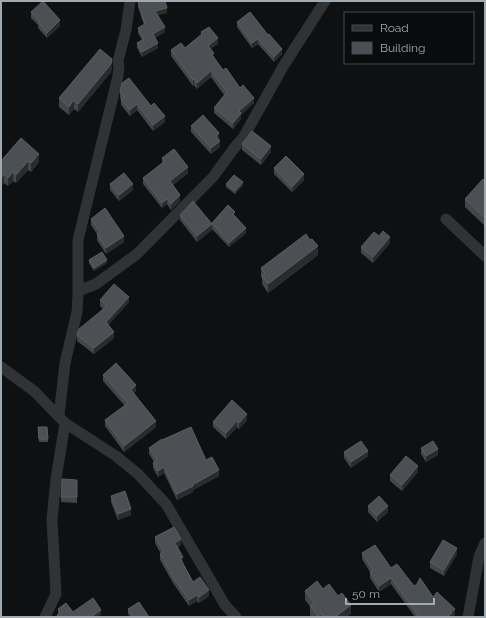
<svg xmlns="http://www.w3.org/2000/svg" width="486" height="618" font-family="Raleway,sans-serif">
<rect width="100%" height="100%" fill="#0f1011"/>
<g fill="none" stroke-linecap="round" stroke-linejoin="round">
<!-- street -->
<path stroke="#303236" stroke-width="11" d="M446,219l39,37
M78,291l18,-7 41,-30 76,-77 22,-30 8,-9 41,-73 41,-64
M1,367l33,24 31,32 51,33 22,18 28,30 59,101 11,12
M59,416l6,-53 12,-51 1,-17v-55l40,-164 1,-9 -1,-6 8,-31 4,-29
M45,617l11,-23 -4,-74 4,-41 9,-56
M468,617l11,-60 6,-14"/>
</g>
<!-- wall -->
<path fill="#424649" d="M138,2l29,11 -10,2 8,17 -10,6 3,10 -16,9 -5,-9v-5l5,-3 -4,-7v-5l6,-3 -6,-18z
M31,12l29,14 -13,12 -9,-10v-3l-7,-7z
M237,22l31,13 14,19 -8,8 -16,-18 -6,4 -15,-21z
M201,32l17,12 -8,5 4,8 9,13 31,33 -13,12v4l-8,10 -19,-16v-5l10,-13 -13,-18 -14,12 -3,-4 -1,1 -22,-30v-6l14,-2 16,-13z
M112,67l-1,5 -33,40 -4,-3 -5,6 -10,-8v-9z
M120,92l31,14 14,16 -12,9 -16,-21 -7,6 -9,-11v-5l-1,-2z
M191,126l28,13h-1l2,8 -9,7 -20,-22z
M21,138l18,24 -8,10 -3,-2 -12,13 -3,-2 -5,5 -4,-3 -3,-22z
M242,144l29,8 -10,13 -19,-15z
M162,158l26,15 -15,12 7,16 -9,9 -4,-6 -5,4 -19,-24v-6l19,-15z
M274,168l30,12 -12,12 -18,-18z
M485,181v45l-20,-19v-8z
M110,184l23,6 -14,11 -9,-11z
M226,184l17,1 -8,9 -9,-7z
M180,215l32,9 23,-8 11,17 -17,14 -17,-18v1l-15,12 -17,-22z
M91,219l33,23 -18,12 -9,-14v-6l-6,-9z
M379,236l11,7 -17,20 -12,-10v-6z
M318,255l-50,38 -6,-9v-6l-1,-1v-9z
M89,260l18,3 -13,8 -5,-8z
M100,300l29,2 -21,23 6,13 -20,16 -17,-13v-6l26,-26 -3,-3z
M103,375l33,16 -2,2 22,34 -32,25 -19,-26v-6l20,-14 -22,-25z
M247,420l-8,9 -2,-2 -11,12 -13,-12v-5z
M38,427h9l1,15h-9z
M162,440l44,20 13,16 -26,14v2l-16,8 -13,-27 -6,4 -5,-9v-5l1,-1 -5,-8v-6z
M421,448l17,7 -12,7 -5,-8z
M344,452l24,4 -17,12 -7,-10z
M418,472l-16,19 -12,-10v-6z
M77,480v23l-16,-1v-5z
M111,496l20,19 -13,5 -7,-18z
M368,506l20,6 -11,10 -9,-10z
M155,537l26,8 -3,2 5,16 10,19 16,14 -10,7 -2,-2 -8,5 -16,-23 -13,-23v-6h1l-6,-11z
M362,553l29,15 23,18 19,11 22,18 -40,2 -24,-33 -12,8 -9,-14v-6l-8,-13z
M457,554l-13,22 -14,-8v-6z
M323,589l28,25 -5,3h-35l-1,-2v-9l-5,-6v-9z
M58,609l15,3 28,2 -4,3h-40v-2l1,-1z
M128,609l21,8h-19l-2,-3z"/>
<!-- shaded-wall -->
<path fill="#292c2e" d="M167,8v5l-12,3v-5z
M60,20v6l-13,12v-5z
M165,27v5l-12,7v-5z
M218,38v6l-10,7v-5z
M258,39v5l-6,4v-5z
M158,43v5l-16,9v-5z
M282,49v5l-8,8v-5z
M112,59l-1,13 -33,40v-8z
M211,71v6l-14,12v-6z
M194,79v6l-1,1v-6z
M254,98v5l-13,12v4l-8,10v-6l6,-12z
M74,100v9l-5,6v-8z
M137,104v6l-7,6v-6z
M165,116v6l-12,9v-6z
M219,133v6l-3,3v-6z
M220,141v6l-9,7v-6z
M271,146v6l-10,13v-6z
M39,154v8l-8,10v-9z
M28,161v9l-12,13v-8z
M188,167v6l-18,14v-6z
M13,172v9l-5,5v-8z
M4,174v9l-3,4v-9z
M304,174v6l-12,12v-5z
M243,182v3l-8,9v-3z
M133,184v6l-14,11v-6z
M180,195v6l-9,9v-6z
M167,199v5l-5,4v-5z
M212,224v6l-15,12v-6z
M246,228v5l-17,14v-4z
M124,236v6l-18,12v-6z
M390,237v6l-17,20v-6z
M318,246v9l-50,38v-9z
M107,260v3l-13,8v-3z
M129,297v5l-23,26v-6z
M114,332v6l-20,16v-6z
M136,385v6l-5,4v-5z
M247,414v6l-8,9v-6z
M156,421v6l-32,25v-6z
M237,421v6l-11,12v-6z
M438,449v6l-12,7v-6z
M368,451v5l-17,12v-6z
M418,466v6l-16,19v-6z
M164,467v6l-6,4v-6z
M219,470v6l-26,14v2l-16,8v-6l15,-9z
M388,506v6l-11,10v-6z
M131,509v6l-13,5v-6z
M181,539v6l-6,4v-6z
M457,548v6l-13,22v-6z
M183,557v6l-3,1v-6z
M391,578v6l-12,8v-6z
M209,590v6l-10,7v-6z
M197,595v6l-8,5v-6z
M351,605v9l-5,3h-11z
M455,609v6l-3,2h-5l4,-5z
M101,610v4l-4,3h-6z
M321,614v3h-3v-1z"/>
<!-- building -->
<path fill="#4c5054" stroke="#595e63" d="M43,1l17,19 -13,13 -9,-11 1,-1 -8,-9z
M143,1h22l2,7 -12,3 10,16 -12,7 5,9 -16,9 -5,-9 7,-4 -6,-11 7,-4 -7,-22z
M250,12l18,23 1,-1 13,15 -8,8 -16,-18 -6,4 -15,-21z
M209,27l9,11 -10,8 6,7 -2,2 11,15 3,-2 14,20 3,-3 11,13 -15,13 2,2 -8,10 -19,-15 13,-16 -16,-21 -14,12 -3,-4 -1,1 -22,-30 10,-7 4,5 17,-14 -1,-2z
M100,49l12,10 -1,5 -33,40 -4,-4 -5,7 -10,-9z
M129,78l22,28 3,-3 11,13 -12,9 -16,-21 -7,6 -9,-10 3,-3 -4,-5 2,-9z
M203,115l16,18 -3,3 4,5 -9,7 -20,-22z
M252,131l19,15 -10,13 -19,-15z
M21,138l18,16 -8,9 -3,-2 -12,14 -3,-3 -5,6 -4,-4 -3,4v-17z
M174,149l14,18 -18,14 10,14 -9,9 -4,-5 -5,4 -19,-25 22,-17 -3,-3z
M286,156l18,18 -12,13 -18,-19z
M124,173l9,11 -14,11 -9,-11z
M234,175l9,7 -8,9 -9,-7z
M483,179l2,2v37l-20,-19z
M193,201l19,23 -15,12 -17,-21z
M228,205l7,7 -2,2 13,14 -17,15 -17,-20z
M105,208l19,28 -18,12 -9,-14 3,-2 -9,-13z
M383,231l7,6 -17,20 -12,-10 13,-15 5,4z
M306,234l4,6 2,-1 6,7 -50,38 -6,-8 3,-3 -4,-5z
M102,252l5,8 -13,8 -5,-8z
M114,284l15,13 -23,25 8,10 -20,16 -17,-13 2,-6 28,-23 -7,-6z
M116,363l20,22 -5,5 25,31 -32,25 -19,-26 23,-17 -25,-28z
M232,400l15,14 -8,9 -2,-2 -11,12 -13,-11z
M38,427h9l1,12h-9z
M191,427l15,33 6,-3 7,13 -27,15 1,1 -16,8 -13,-27 -6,4 -5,-8 4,-3 -8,-12 13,-9v1z
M361,441l7,10 -17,11 -7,-10z
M433,441l5,8 -12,7 -5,-8z
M406,456l12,10 -16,19 -12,-10z
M62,479l15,1v17h-16z
M125,491l6,18 -13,5 -7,-18z
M379,496l9,10 -11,10 -9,-10z
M174,527l7,12 -6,4 8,14 -3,1 13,24 7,-5 9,13 -10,7 -2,-2 -8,5 -16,-23 -13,-23 4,-2 -9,-15z
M443,540l14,8 -13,22 -14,-8z
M375,545l16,23 6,-4 17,22 3,-2 3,-6 13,19 4,-5 18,17 -4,3 1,1 -5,4h-32l3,-2 -27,-37 -12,8 -9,-14 3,-2 -11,-17z
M317,581l6,8 6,-5 9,12 4,-3 9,12 -16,12h-12l-2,-3 -3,2 -8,-10 4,-3 -9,-12z
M93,598l8,12 -10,7h-33l-1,-2 3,-2 -2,-4 8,-6 7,9z
M139,602l10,15h-16l-5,-8z"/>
<!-- border -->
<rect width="486" height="618" fill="none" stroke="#9faab3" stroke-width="4"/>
<!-- legend -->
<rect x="344" y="12" width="130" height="52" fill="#0a0b0c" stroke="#464b4f"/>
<rect x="352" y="25" width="20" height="6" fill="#303236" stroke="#464b4f"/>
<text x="380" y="32" font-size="12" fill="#9faab3">Road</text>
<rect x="352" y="42" width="20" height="12" fill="#4c5054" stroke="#464b4f"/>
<text x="380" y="52" font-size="12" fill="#9faab3">Building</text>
<!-- scale -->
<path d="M346 598v6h88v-6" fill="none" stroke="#9faab3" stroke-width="2"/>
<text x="352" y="598" font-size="12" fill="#9faab3" stroke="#0a0b0c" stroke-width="3" paint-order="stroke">50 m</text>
</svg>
